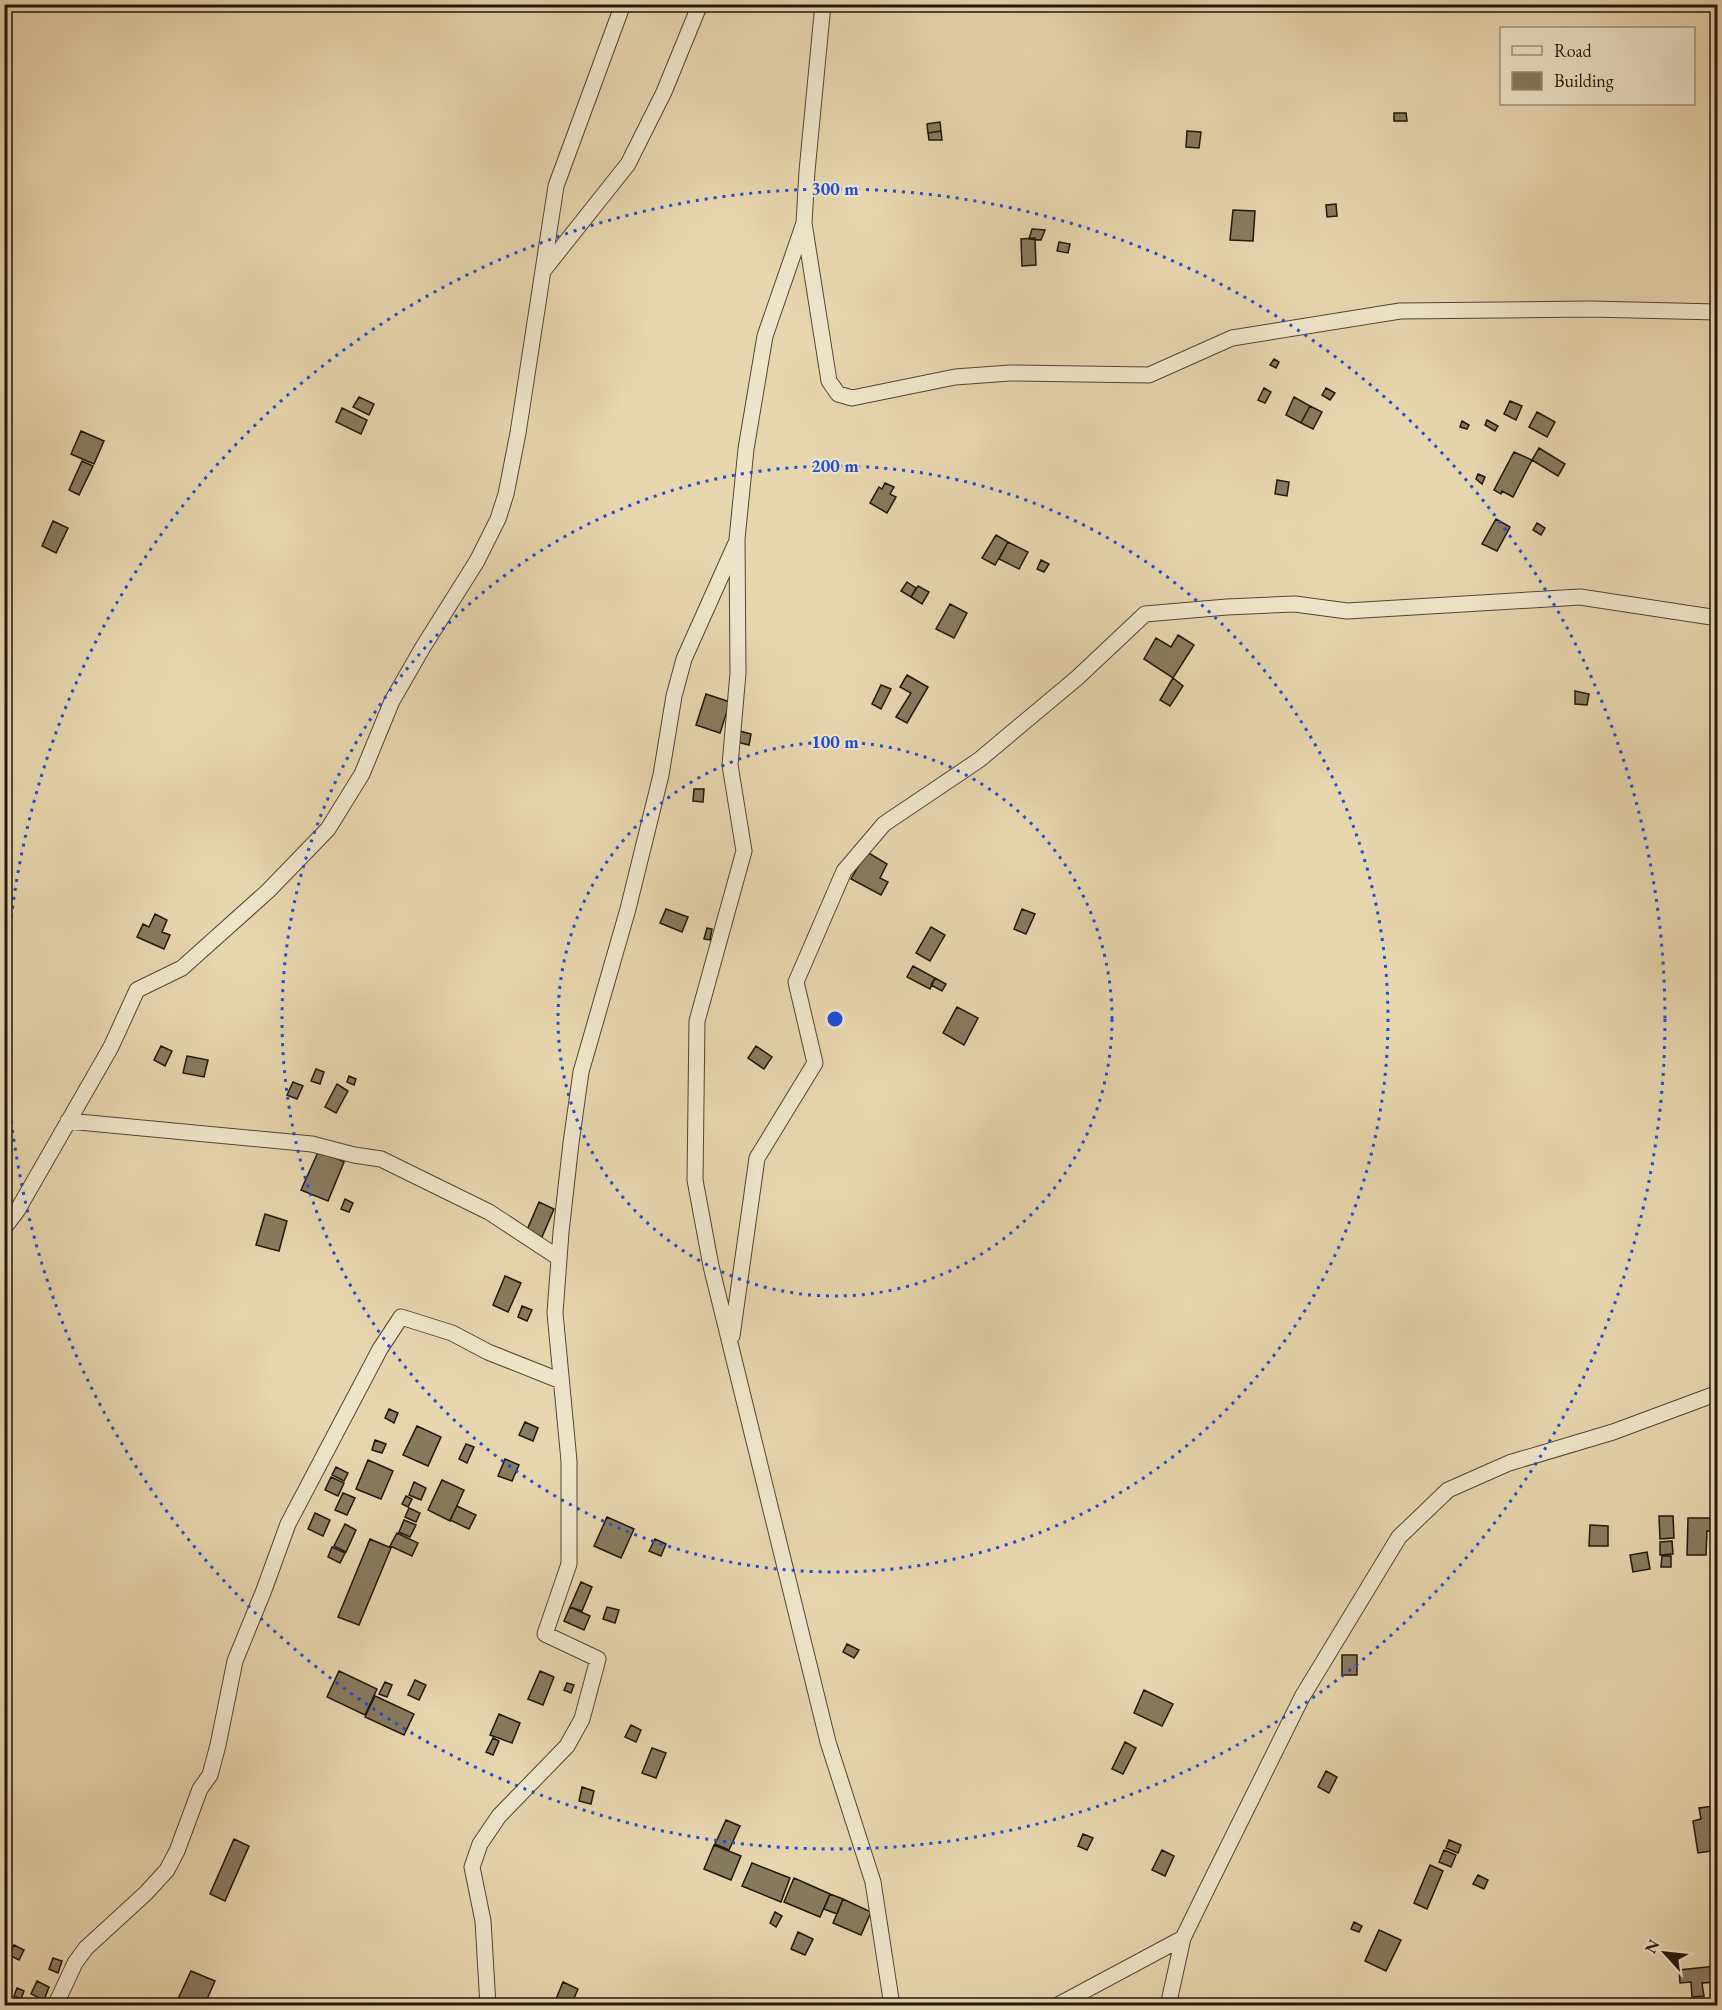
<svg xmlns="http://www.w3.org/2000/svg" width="1722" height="2010" font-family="'EB Garamond',serif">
<rect width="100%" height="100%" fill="#e7d5ad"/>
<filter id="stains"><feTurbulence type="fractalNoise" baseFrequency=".00333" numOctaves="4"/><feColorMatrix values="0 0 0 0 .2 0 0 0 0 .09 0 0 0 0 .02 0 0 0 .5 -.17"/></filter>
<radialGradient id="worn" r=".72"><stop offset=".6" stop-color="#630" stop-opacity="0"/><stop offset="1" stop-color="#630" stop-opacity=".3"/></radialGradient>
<!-- building -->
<path fill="#887a5f" stroke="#21170a" stroke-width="1.5" d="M1394,113h12l1,8h-13z
M940,122l1,9 -13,2 -1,-9z
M941,131l1,9h-13l-1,-7z
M1187,131l14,1 -2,16 -13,-1z
M1336,204l1,12 -10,1 -1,-12z
M1233,210l22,1 -2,30 -23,-1z
M1032,229l13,1 -4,10 -12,-1z
M1035,238l1,27 -14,1 -1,-27z
M1059,242l11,2 -2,9 -11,-2z
M1274,359l5,3 -3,6 -6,-3z
M1264,388l7,4 -6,11 -7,-3z
M1326,388l9,5 -5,7 -8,-5z
M359,397l15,7 -5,11 -16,-8z
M1294,397l16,9 -9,17 -15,-8z
M1510,401l12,5 -6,14 -12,-6z
M1310,406l12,6 -9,17 -12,-6z
M342,408l25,12 -6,14 -25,-12z
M1537,412l18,10 -8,15 -18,-10z
M1487,420l11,6 -3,5 -10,-6z
M1462,421l7,4 -2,4 -7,-2z
M81,431l23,10 -10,23 -23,-10z
M1539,448l26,16 -7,12 -26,-16z
M1514,452l18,8 -19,37 -11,-6 -1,3 -7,-4z
M82,461l11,5 -14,29 -10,-5z
M1478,474l7,3 -3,7 -6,-5z
M1277,480l12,2 -2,14 -12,-2z
M885,483l9,4 -4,7 6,3 -9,16 -17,-10 9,-16 3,2z
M1496,519l14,8 -13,24 -15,-7z
M53,521l15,7 -12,25 -14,-7z
M1537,523l8,5 -4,7 -8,-5z
M996,535l12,7 -13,23 -13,-7z
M1008,542l20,10 -9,17 -20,-10z
M1041,560l8,4 -5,8 -7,-3z
M907,582l9,6 -5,9 -10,-6z
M918,586l11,6 -7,12 -11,-7z
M950,604l17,9 -13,25 -18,-9z
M1178,635l16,10 -21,33 -29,-19 12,-21 15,9z
M907,675l21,12 -21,36 -11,-6 15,-24 -11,-6z
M1173,678l10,8 -13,20 -10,-6z
M881,685l10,4 -10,20 -9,-5z
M1575,691l14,3 -2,11 -12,-1z
M706,694l24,8 -10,31 -24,-8z
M740,731l11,3 -2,11 -12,-3z
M694,789h10l-1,13 -10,-1z
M862,849l25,15 -7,14 8,4 -7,13 -30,-16 8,-14z
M666,909l22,8 -6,15 -22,-9z
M1022,909l13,5 -9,20 -12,-5z
M155,914l12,6 -5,12 8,3 -6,14 -27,-12 6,-13 6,3z
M931,927l14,8 -15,26 -14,-8z
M707,928l5,1 -2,11 -6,-1z
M913,966l22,12 -5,11 -23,-12z
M935,978l11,6 -4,7 -11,-6z
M957,1007l21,11 -14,27 -21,-12z
M161,1046l11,5 -7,15 -11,-6z
M756,1046l16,11 -8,12 -16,-11z
M187,1056l21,4 -4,17 -21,-4z
M316,1069l8,3 -4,12 -9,-3z
M349,1076l7,3 -2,6 -7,-3z
M293,1082l10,4 -6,13 -10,-4z
M337,1084l11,7 -12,22 -11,-6z
M319,1150l25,12 -16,39 -27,-11z
M345,1199l8,4 -4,9 -8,-3z
M539,1202l15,7 -12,28 -15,-7z
M265,1214l22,7 -8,30 -23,-6z
M505,1276l16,7 -13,29 -15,-7z
M522,1306l10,4 -5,11 -9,-4z
M389,1409l9,4 -4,10 -9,-5z
M525,1422l13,6 -5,13 -14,-6z
M417,1426l24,11 -13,29 -25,-11z
M375,1440l11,4 -4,9 -10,-3z
M466,1444l8,3 -7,16 -8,-4z
M505,1459l14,6 -7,16 -14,-5z
M368,1460l25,11 -12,28 -25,-10z
M336,1467l12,6 -4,8 -12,-6z
M331,1477l13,6 -6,13 -13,-6z
M442,1480l22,10 -14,31 -22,-11z
M414,1482l12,6 -5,12 -12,-5z
M343,1493l12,5 -8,17 -12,-5z
M406,1496l6,3 -4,8 -6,-3z
M457,1506l19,9 -7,14 -19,-9z
M409,1508l11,5 -4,9 -11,-5z
M315,1513l15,7 -7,16 -15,-7z
M1659,1516h14l1,22 -14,1z
M607,1517l27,12 -13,29 -27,-12z
M1688,1518h30v13h-11l-1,24h-19z
M404,1520l12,5 -6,12 -11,-5z
M345,1524l11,6 -10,22 -12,-6z
M1590,1525l18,1v20h-19z
M397,1533l21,10 -6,13 -22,-10z
M370,1539l21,9 -32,77 -21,-8z
M655,1539l11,5 -5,12 -12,-5z
M1672,1541l1,13 -13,1v-13z
M332,1547l13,6 -5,10 -12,-6z
M1647,1552l3,17 -17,3 -3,-17z
M1662,1556h9v11h-10z
M581,1582l11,5 -10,24 -12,-4z
M570,1607l20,9 -6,14 -20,-9z
M607,1607l12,3 -4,13 -12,-4z
M847,1644l12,6 -5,8 -11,-6z
M1342,1655h15v20h-15z
M339,1671l38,18 -12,26 -38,-18z
M540,1671l14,6 -11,28 -15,-6z
M415,1680l11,5 -7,15 -11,-5z
M385,1682l7,3 -5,12 -8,-3z
M567,1683l7,2 -3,8 -7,-3z
M1144,1690l29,14 -11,22 -28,-13z
M375,1696l39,18 -10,21 -39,-18z
M499,1714l21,9 -8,20 -22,-8z
M631,1725l10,5 -5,12 -11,-5z
M493,1738l6,3 -6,14 -7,-3z
M1125,1742l11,6 -13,26 -11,-5z
M652,1748l14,5 -10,25 -14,-5z
M1326,1771l11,6 -8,16 -11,-6z
M582,1787l12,4 -3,13 -12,-3z
M1714,1806l4,23v21l-20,3 -5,-32 8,-2 -2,-11z
M726,1820l14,6 -11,24 -14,-6z
M1083,1834l10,4 -6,12 -9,-4z
M234,1839l15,7 -24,55 -15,-7z
M1449,1840l12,5 -3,8 -12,-5z
M714,1845l27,11 -10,24 -27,-11z
M1162,1850l12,6 -9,20 -13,-6z
M1444,1850l12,5 -5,12 -12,-5z
M752,1863l38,15 -9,24 -39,-16z
M1430,1865l13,6 -16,38 -13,-6z
M1478,1875l10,5 -4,9 -11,-5z
M794,1878l36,16 -10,23 -36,-15z
M830,1894l13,5 -6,15 -13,-5z
M843,1899l28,13 -10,23 -28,-12z
M775,1912l7,4 -6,11 -6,-4z
M1354,1922l8,4 -3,6 -8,-3z
M1379,1930l22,10 -15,31 -21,-10z
M798,1932l15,7 -8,16 -14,-6z
M14,1945l10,5 -5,10 -10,-5z
M53,1958l9,3 -4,12 -9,-4z
M1716,1966l2,16 -16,1 2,13 -12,1 -1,-15 -11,1 -1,-13z
M191,1971l24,10 -11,25h-12l-14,-7z
M37,1981l12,6 -5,13 -13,-6z
M563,1982l15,7 -7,16 -15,-6z
M17,1988l7,3 -3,8 -7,-3z"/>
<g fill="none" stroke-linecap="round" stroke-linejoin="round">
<!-- street casing -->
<g stroke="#524633" stroke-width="17">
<path id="street" d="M823,4l-16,167 -3,52 25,158 9,13 14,4 103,-21 55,-4 139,2 83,-37 168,-27 190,-2 128,3
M804,223l-39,113 -19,113 -9,90 1,134 -8,92 14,86 -47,170 -2,159 16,86 117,476 45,140 19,124
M543,271l85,-107 36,-72 36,-88
M68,1121l244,23 42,11 27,4 108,53 70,46
M4,1228l13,-17 94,-164 26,-57 45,-22 86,-77 60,-62 34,-55 30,-73 31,-54 54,-86 21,-42 8,-25 12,-61 38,-247 67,-182
M732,1336l25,-178 58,-95 -19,-81 48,-111 40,-47 95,-64 98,-82 68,-64 82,-7 68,-3 52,7 233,-14 138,21
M55,2006l20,-43 11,-15 60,-55 21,-23 10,-19 23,-62 10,-14 8,-30 17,-84 29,-71 24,-66 92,-175 21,-32 51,16 36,19 73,29
M488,2006l-5,-85 -11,-54 8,-23 19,-28 68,-70 15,-27 16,-60 -53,-25 24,-70v-103l-14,-148 6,-81 10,-89 10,-71 47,-163 33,-134 13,-79 10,-37 51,-114
M1056,2006l127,-68
M1168,2006l15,-68 21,-43 98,-198 97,-160 49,-47 61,-27 104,-31 105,-39"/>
</g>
<!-- street -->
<use href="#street" stroke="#efe4ca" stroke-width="15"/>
</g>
<!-- distance rings -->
<g fill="none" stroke="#1d4ed8" stroke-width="3" stroke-dasharray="3 6">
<circle cx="835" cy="1019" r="277"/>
<circle cx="835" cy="1019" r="553"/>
<circle cx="835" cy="1019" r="830"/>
</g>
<circle cx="835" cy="1019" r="9" fill="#1d4ed8" stroke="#efe4ca" stroke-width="3"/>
<g font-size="18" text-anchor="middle" font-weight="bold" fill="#1d4ed8" stroke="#efe4ca" stroke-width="4.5" stroke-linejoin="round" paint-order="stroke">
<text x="835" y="195">300 m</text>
<text x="835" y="472">200 m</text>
<text x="835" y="748">100 m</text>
</g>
<!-- margin -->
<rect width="1722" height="2010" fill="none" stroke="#e7d5ad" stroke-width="24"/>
<rect x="6" y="6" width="1710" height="1998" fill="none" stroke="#21170a" stroke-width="3"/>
<rect x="12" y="12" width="1698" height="1986" fill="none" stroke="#21170a" stroke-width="1.5"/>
<!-- legend -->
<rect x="1500" y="27" width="195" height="78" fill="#efe4ca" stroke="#9d927d" stroke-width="1.5"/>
<rect x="1512" y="46" width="30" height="9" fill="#efe4ca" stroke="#9d927d" stroke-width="1.5"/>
<text x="1554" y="57" font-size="18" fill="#21170a">Road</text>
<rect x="1512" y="72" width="30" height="18" fill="#887a5f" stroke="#9d927d" stroke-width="1.5"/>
<text x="1554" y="87" font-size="18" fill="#21170a">Building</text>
<!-- north arrow -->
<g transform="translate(1665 1953) rotate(297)" stroke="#efe4ca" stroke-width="4.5" paint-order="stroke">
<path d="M0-4.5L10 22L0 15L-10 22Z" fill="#21170a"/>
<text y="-9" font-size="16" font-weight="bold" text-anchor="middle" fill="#21170a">N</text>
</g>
<rect width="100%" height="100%" filter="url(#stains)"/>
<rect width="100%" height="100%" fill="url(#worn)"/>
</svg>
